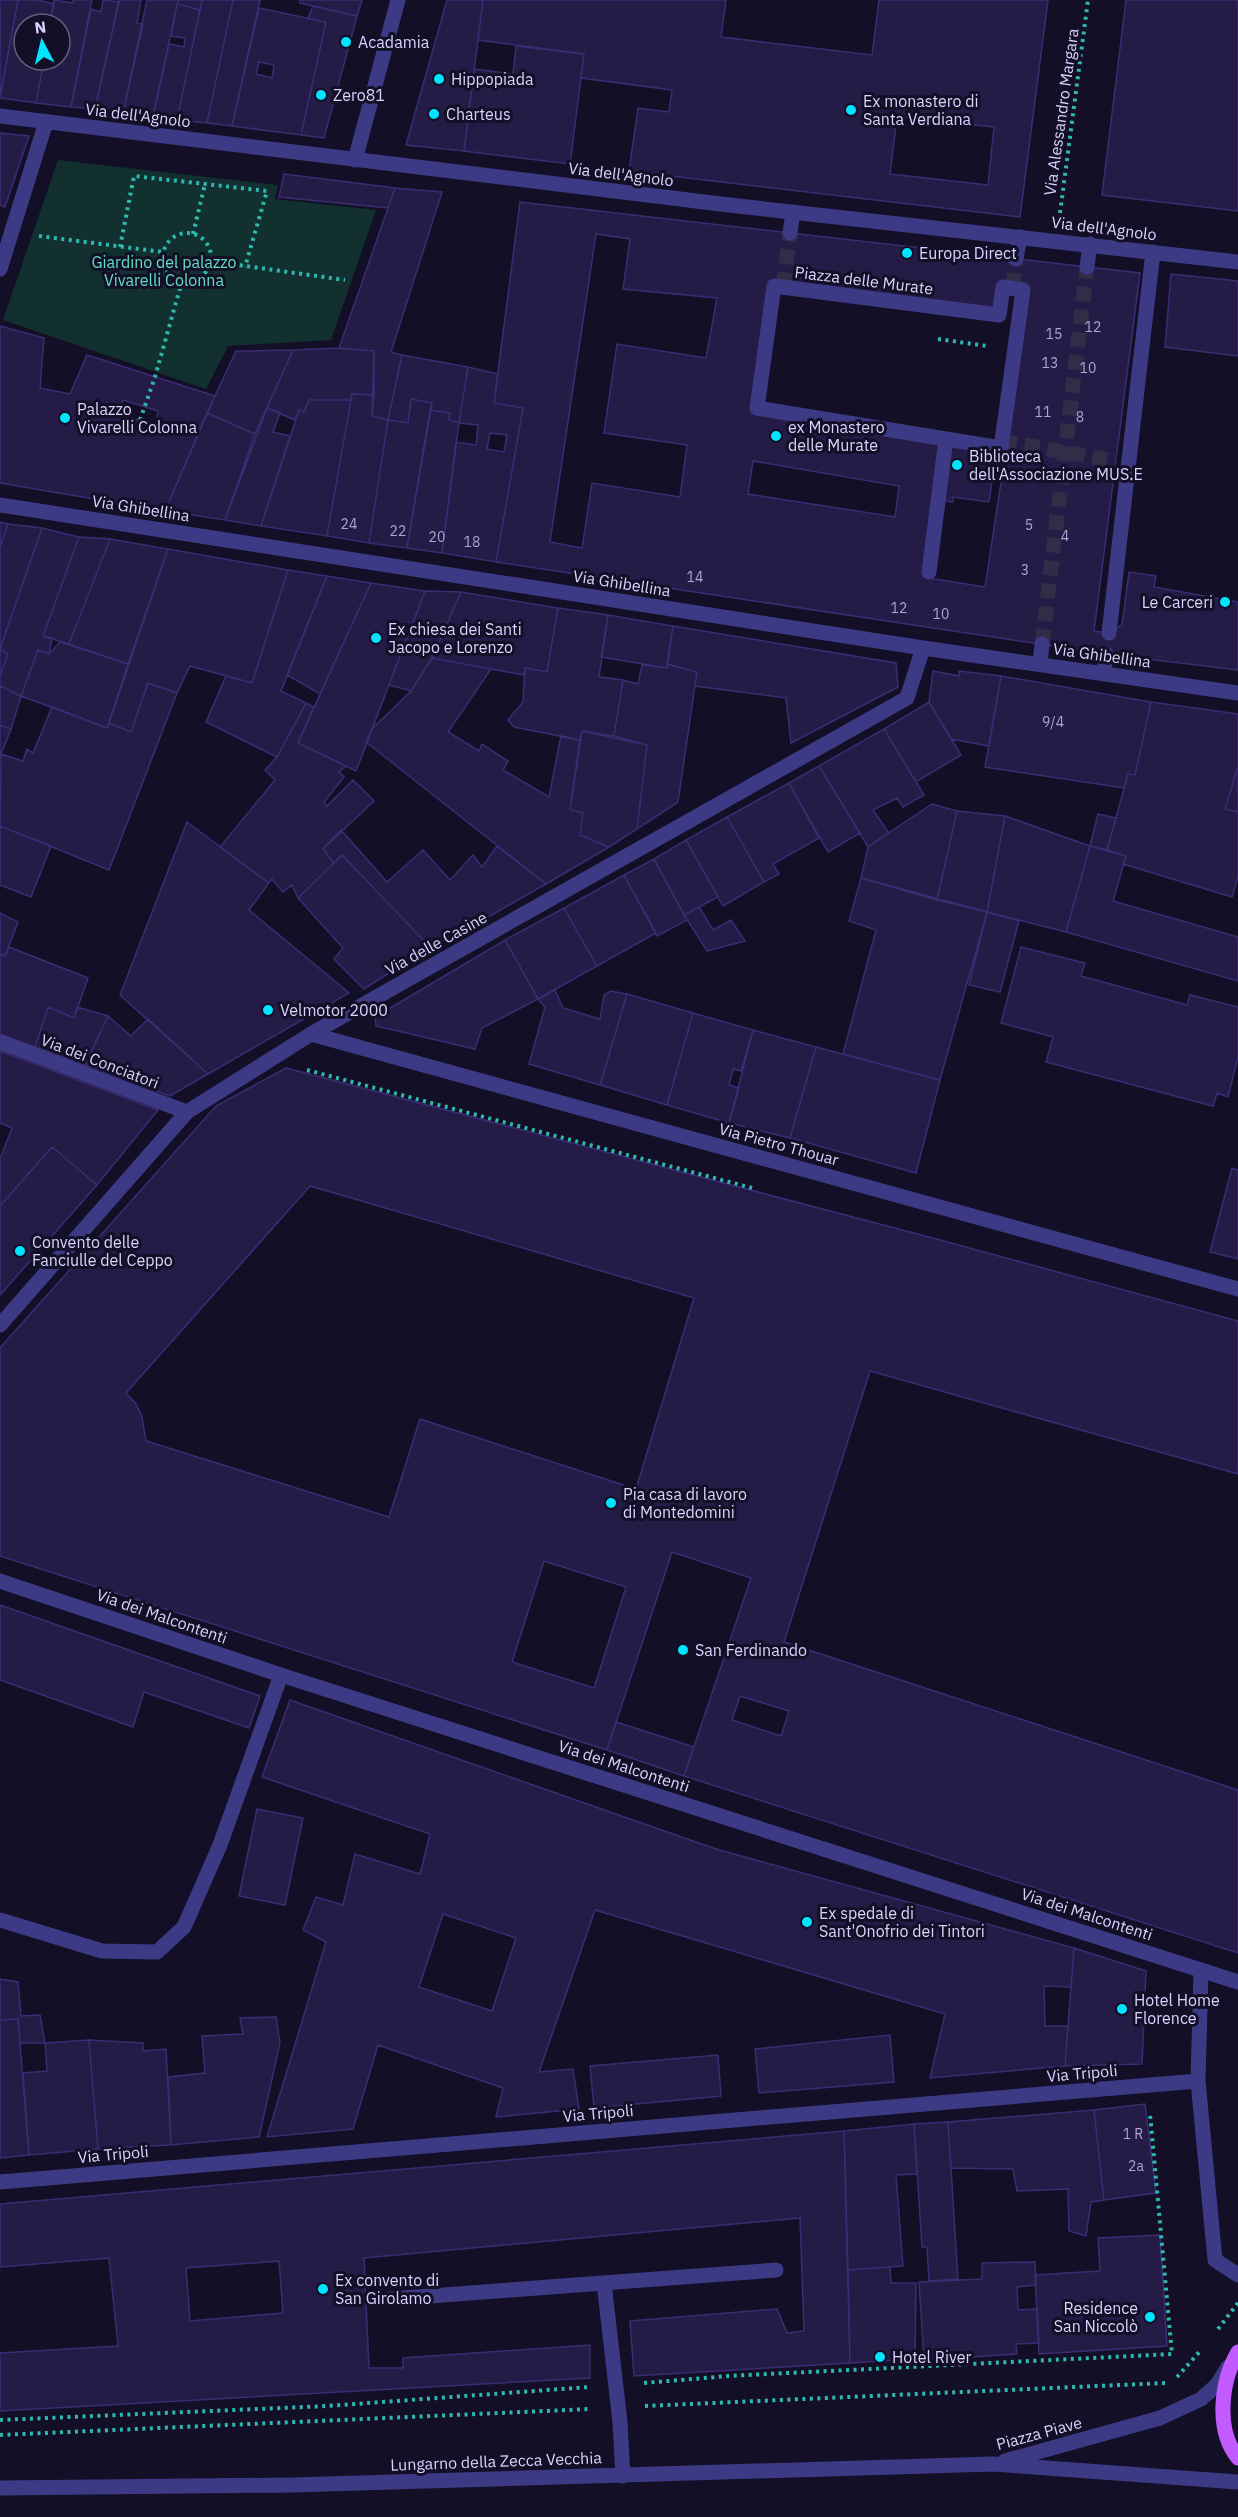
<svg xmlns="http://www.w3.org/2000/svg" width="1238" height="2517" font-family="'IBM Plex Sans',sans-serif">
<rect width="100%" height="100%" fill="#130f26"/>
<!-- green -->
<path fill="#12302f" d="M58,160l220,25 -3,14 101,11 -45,130 -103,6 -22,43 -203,-69z"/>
<!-- building -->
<path fill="#241b47" stroke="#3b2d73" stroke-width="1.5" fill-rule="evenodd" d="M0,0h18l-18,97z
M18,0h20l16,4 -4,20h-26v36h20l-8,43 -36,-5z
M54,0l19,3v-3h19l-21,107 -35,-4 8,-43h16v-36h-10z
M103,0l16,2 -24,107 -24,-2 20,-98 10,3z
M119,0h22l-4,23 6,1 -20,89 -28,-4z
M147,0h31l-25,117 -30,-4z
M178,0h24l-2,10 -23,-6z
M202,0h31l-26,123 -30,-3z
M233,0h27l-28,126 -25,-3z
M300,0h62l-5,16 -57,-13z
M447,0h36l-19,151 -58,-6z
M483,0h243l-5,37 151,18 7,-55h169l-28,217 -391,-46 9,-63 31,4 3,-22 -91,-12 3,-24 -106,-14zM897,117l97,10 -6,58 -98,-11z
M1126,0h112v211l-136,-16z
M177,4l23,6 -23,110 -24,-3 16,-73 15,3 1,-9 -14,-2z
M313,6l44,10 -33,122 -23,-3 25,-113 -18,-4z
M259,8l67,14 -25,113 -69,-9zM259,62l15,3 -2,13 -16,-4z
M516,46l68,8 -14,110 -106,-13 10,-82 39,5z
M0,133l29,3 -24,71 -5,-2z
M284,174l111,14 -7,20 -109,-11z
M395,188l47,4 -51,160 11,3 -14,65 -16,-4 2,-65 -35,-3z
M520,202l620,71 -46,358 15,2 13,-8 7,-53 27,4 -2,11 84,15v68l-132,-16 -610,-92 27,-154 -29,-5zM596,234l34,5 -7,50 94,9 -11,60 -89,-14 -13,89 83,12 -7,52 -88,-14 -10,65 -32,-6zM774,286l225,29 4,-28 20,3 -22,158 -244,-40zM753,461l146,25 -4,31 -147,-23zM993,474l9,2 -17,111 -57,-9 12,-78 13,2v-5l36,5z
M1171,274l67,7v75l-73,-9z
M0,326l44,12 -4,50 30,6 17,-39 128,41 -50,115 -165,-28zM123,400l35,11 -2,12 -37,-7z
M339,348l35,3v44l-22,-1 -1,6h-42l-5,12 -5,-2 -4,10 -28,-12 26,-58z
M293,350l-38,84 -48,-21 29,-62z
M402,355l66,12 -9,56 -10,-3 1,-7 -20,-3 2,-7 -21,-4 -3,24 -20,-3z
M468,367l30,7 -4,29 29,5 -27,154 -54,-9 14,-111 20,3 2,-20 -19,-2zM490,433l17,2 -3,17 -17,-3z
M352,394l22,1 -2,21 16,4 -19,123 -42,-7z
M411,399l21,4 -25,145 -38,-5 19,-123 20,3z
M309,400h42l-24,136 -66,-10 38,-116 5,2z
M267,408l13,5 -7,19 17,4 -29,90 -36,-6z
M430,410l20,3 -1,7 10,3 -17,130 -35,-5z
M207,413l48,21 -30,86 -60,-9z
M0,522l8,2 -8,23z
M8,524l34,4 -42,121v-102z
M42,528l37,9 -36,99 9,2 -3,16 -11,-4 -17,46 -21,-10v-10l8,-22 -8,-5z
M79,537l31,2 -41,105 -26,-8z
M110,539l58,10 -40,115 -59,-20z
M168,549l120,21 -36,113 -62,-17 -13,27 -29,-10 -17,49 -22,-9z
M288,570l39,6 -46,115 25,12 -29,54 -71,-35 20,-46 26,7z
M327,576l44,7 -51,111 -33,-19z
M371,583l54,8 -69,180 -58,-28z
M425,591l36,1 -29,66 -21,33 -22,-6z
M461,592l97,16 -11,64 -22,-4 -1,7 -92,-17z
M558,608l50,7 -9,62 24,3 -9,56 -32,-5 -2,9 -66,-13 -6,-7 15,-18 2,-34 22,4z
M608,615l65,11 -6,42 -66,-11z
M673,626l223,37 2,24 -107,56 -5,-45 -91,-12 2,-14 -30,-8z
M60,642l68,22 -21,64 -86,-32 17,-46 11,4z
M0,649l8,5 -8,22z
M432,658l59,11 -43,63 31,19 3,-7 26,17 -5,9 46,27 12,-61 19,4 -10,70 13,3 -3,22 29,12 -63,37 -180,-142 6,-13 39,-38z
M667,664l30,8 -19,130 -41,27 10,-84 -33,-9 9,-56 15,4 4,-19 25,3z
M933,671l26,5v-5l42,5 -12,70 -38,-7 -22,-37z
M1001,676l150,26 -16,73 -7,-1 -4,14 -139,-21z
M148,683l29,10 -68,177 -109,-44 1,-72 22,7 4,-12 6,4 19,-46 55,21 2,-5 22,9z
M0,686l21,10 -10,33 -11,-4z
M929,702l32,53 -45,27 -32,-53z
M1151,702l87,12v52l-13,43 13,3v65l-6,20 -109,-33 3,-8 -19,-6 21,-76 7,1z
M306,703l8,4 -16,36 48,23 -7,6 5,5 -20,25 3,4 26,-26 21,21 -51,48 11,14 -36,35 -6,-13 -9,7 -11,-13 -3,4 -49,-36 55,-67 -10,-10 12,-13z
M0,725l11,4 -11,28z
M884,729l40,66 -21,12 -6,-9 -24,12 16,23 -21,14 -49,-81z
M582,731l65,14 -10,84 -28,18 -29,-12 3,-22 -13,-3z
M819,766l41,67 -32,19 -39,-69z
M1238,766v46l-13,-3z
M789,783l30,55 -46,26 6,10 -15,8 -37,-65z
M932,804l25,7 -20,89 -76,-22 7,-31z
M957,811l48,5 -18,96 -50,-12z
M1098,814l18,4 -9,32 -17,-4z
M1005,816l85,30 -24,86 -79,-20z
M727,817l37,65 -41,24 -37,-66z
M187,822l82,61 -20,27 100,83 -141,81 -88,-79z
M0,826l51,20 -20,51 -31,-12z
M341,830l46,52 36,-32 27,30 23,-25 9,12 15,-21 49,38 -114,65 -90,-94 -8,8 -11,-14z
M686,840l32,57 -34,18 -30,-56z
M1090,846l36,10 -13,45 125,36v44l-172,-49z
M342,855l88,92 -66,42 -30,-30 9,-11 -45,-50z
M654,859l33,61 -30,16 -33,-61z
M624,875l32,58 -59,33 -33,-58z
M861,878l126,34 -47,168 -97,-26 33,-124 -27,-9z
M699,907l14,23 18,-10 14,21 -38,10 -23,-36z
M564,908l33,58 -59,33 -33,-59z
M987,912l32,9 -19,71 -31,-7z
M0,913l18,9 -13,34 -5,-2z
M505,940l33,59 -56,29 -7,21 -99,-23 -1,-9z
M9,947l79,31 -14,40 -26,-11 -13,40 -35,-13v-80l5,2z
M1021,947l64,16 -4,13 106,29 3,-10 48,12v50l-10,40 -11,-4 -4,13 -167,-44 7,-25 -52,-14z
M555,990l8,18 37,11 4,-24 7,-4 16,3 -27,91 -71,-21 16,-57 -7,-8z
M627,994l66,19 -26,92 -67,-20z
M48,1007l26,11 3,-11 31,9 -23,49 -50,-18z
M693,1013l60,17 -12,41 -8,-2 -4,16 10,3 -10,35 -62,-18z
M108,1016l23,20 17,-17 60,55 -38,22 -85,-31z
M753,1030l63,17 -26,91 -61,-15z
M816,1047l124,33 -24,93 -126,-35z
M0,1051l158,59 -61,75 -45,-38 -52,59v-47l12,-31 -12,-5z
M286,1068l643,169 309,84v153l-368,-103 -86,271 454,148v163l-554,-177 67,-198 -79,-26 -65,198 -607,-194v-208l216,-242zM310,1186l384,112 -58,191 -216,-70 -31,98 -243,-76 -4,-24 -6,-13 -10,-11zM544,1561l82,26 -32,101 -82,-26zM740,1696l49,15 -8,25 -49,-16z
M52,1147l45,38 -97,110v-89z
M1232,1168l6,2v89l-28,-7z
M0,1605l260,91 -11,32 -105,-36 -11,35 -133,-47z
M290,1700l426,149 358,99 -3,39 -27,-1 1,40h23l-3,40 -135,12 15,-64 -350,-104 -56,162 34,-3 6,40 -83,8 7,-29 -125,-43 -25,84 -86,8 59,-195 -23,-12 13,-33 27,8 12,-51 65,20 10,-40 -168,-57zM443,1914l73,24 -24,73 -73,-24z
M616,1722l78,25 -10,29 -77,-26z
M257,1809l46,9 -18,87 -46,-9z
M1074,1948l72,23 -4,93 -77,2z
M0,1979l18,3 3,34 19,-1 5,28h-25l-2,-24 -18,1z
M276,2017l4,26 -21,94 -88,8 -3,-68 37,-4 -3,-37 41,-2 -3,-16z
M18,2019l11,136 -29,3v-138z
M890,2035l4,47 -135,11 -4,-44z
M89,2040l54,3v8l23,-2 5,96 -73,4z
M89,2040l9,109 -69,6 -6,-82 24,-2 -2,-28z
M718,2055l3,41 -127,12 -4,-42z
M1145,2104l11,89 -52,7 -10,-90z
M1094,2110l10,90 -13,2 -5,34 -17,-5 -1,-42 -51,2 -4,-22 -62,-1 -3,-46z
M948,2122l10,157 -29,2 -2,-34h-5l-8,-123z
M914,2124l3,50 -21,1 7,91 -55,4 -4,-139z
M844,2131l6,232 -216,13 -4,-55 147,-12 10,24 17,-2 -4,-113 -436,40 5,110h34v-10l187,-13v33l-590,33v-58l118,-7 -9,-88 -109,9v-63zM279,2261l4,52 -93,8 -4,-53z
M1160,2235l7,111 -128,8 -4,-79 65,-4 -2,-33z
M1035,2262l1,23 -19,2 1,23 19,-1 2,34 -23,1 1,10 -93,6 -5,-78 63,-3v-16z
M890,2267l1,16h25l-1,76 -65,4 -2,-93z"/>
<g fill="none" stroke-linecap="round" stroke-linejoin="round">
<!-- minor-tunnel -->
<path stroke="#312d47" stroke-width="15" stroke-dasharray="15 8" stroke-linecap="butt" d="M783,287l7,-54
M1013,288l3,-29
M1002,441l114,20
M1042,644l45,-377"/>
<!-- path -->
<path stroke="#2fb8b0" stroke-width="4" stroke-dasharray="3 4.5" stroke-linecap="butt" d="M1060,213l28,-213
M163 257a24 24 0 1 1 48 0a24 24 0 1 1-48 0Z
M193,234l12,-50
M39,236l124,16
M120,247l14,-71 133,15 -22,76
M210,261l135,19
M938,339l49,7
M140,420l15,-43 27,-96
M307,1070l445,118
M1218,2329l20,-26
M1177,2377l25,-28
M644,2383l84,-7 444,-22 -22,-240
M645,2406l520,-23
M0,2420l327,-14 262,-19
M0,2435l590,-26"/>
<!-- minor -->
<path stroke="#3d3a85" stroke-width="15" d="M0,116l729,89 509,57
M355,160l43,-160
M790,233l3,-21
M1016,259l4,-22
M1087,267l3,-23
M0,269l46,-147
M774,286l225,29 4,-28 20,3 -22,158 -244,-40z
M0,505l923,143 315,45
M929,572l17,-133
M1109,633l44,-381
M1040,664l2,-20
M1104,674l2,-20
M311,1034l927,255
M0,1042l187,70
M0,1325l187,-213 124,-78 596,-336 16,-50
M0,1581l281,94 957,307
M0,1920l102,31 55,1 27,-25 36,-82 61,-170
M1201,1970l-3,111 17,179 23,15
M0,2182l1198,-101
M604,2283l16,139 3,54
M390,2299l386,-29
M1005,2461l155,-43 41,-19 16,-14 11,-18
M0,2488l292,-3 701,-21 245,18"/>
<!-- major -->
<path stroke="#c25bff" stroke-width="15" d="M1238,2352c-17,29 -23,78 0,106"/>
</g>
<!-- markers -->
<g fill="#00e5ff" stroke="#130f26" stroke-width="2">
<circle cx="346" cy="42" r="6"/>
<circle cx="439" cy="79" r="6"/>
<circle cx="321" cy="95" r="6"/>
<circle cx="851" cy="110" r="6"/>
<circle cx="434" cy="114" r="6"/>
<circle cx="907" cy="253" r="6"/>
<circle cx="65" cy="418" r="6"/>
<circle cx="776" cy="436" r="6"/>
<circle cx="957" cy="465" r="6"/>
<circle cx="1225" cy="602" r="6"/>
<circle cx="376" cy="638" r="6"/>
<circle cx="268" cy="1010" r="6"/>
<circle cx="20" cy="1251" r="6"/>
<circle cx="611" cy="1503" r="6"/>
<circle cx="683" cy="1650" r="6"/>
<circle cx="807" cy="1922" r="6"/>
<circle cx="1122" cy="2009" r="6"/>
<circle cx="323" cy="2289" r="6"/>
<circle cx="1150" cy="2317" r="6"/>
<circle cx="880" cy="2357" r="6"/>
</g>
<g text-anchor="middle" stroke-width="6" stroke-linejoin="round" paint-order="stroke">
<!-- number labels -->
<g font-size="14" fill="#aca6d1">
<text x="1093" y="332">12</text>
<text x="1054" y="339">15</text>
<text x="1050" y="368">13</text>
<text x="1088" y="373">10</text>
<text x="1043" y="417">11</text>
<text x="1080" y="422">8</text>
<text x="349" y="529">24</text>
<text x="1029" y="530">5</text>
<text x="398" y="536">22</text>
<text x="1065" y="541">4</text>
<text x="437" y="542">20</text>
<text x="472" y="547">18</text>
<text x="1025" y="575">3</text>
<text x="695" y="582">14</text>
<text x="899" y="613">12</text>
<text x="941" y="619">10</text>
<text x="1053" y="727">9/4</text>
<text x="1133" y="2139">1 R</text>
<text x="1136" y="2171">2a</text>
</g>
<!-- poi labels -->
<g font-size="16" fill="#d9d4ff" stroke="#130f26" text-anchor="start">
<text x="358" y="48">Acadamia</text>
<text x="451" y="85">Hippopiada</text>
<text x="333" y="101">Zero81</text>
<text x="863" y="107">Ex monastero di<tspan x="863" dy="18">Santa Verdiana</tspan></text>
<text x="446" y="120">Charteus</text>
<text x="919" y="259">Europa Direct</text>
<text x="77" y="415">Palazzo<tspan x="77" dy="18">Vivarelli Colonna</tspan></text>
<text x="788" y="433">ex Monastero<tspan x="788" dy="18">delle Murate</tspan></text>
<text x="969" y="462">Biblioteca<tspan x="969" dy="18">dell'Associazione MUS.E</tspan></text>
<text x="1213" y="608" text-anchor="end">Le Carceri</text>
<text x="388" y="635">Ex chiesa dei Santi<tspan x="388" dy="18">Jacopo e Lorenzo</tspan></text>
<text x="280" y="1016">Velmotor 2000</text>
<text x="32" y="1248">Convento delle<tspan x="32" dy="18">Fanciulle del Ceppo</tspan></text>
<text x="623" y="1500">Pia casa di lavoro<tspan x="623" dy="18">di Montedomini</tspan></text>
<text x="695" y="1656">San Ferdinando</text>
<text x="819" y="1919">Ex spedale di<tspan x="819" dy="18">Sant'Onofrio dei Tintori</tspan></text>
<text x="1134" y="2006">Hotel Home<tspan x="1134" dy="18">Florence</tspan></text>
<text x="335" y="2286">Ex convento di<tspan x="335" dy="18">San Girolamo</tspan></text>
<text x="1138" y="2314" text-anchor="end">Residence<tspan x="1138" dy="18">San Niccolò</tspan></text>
<text x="892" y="2363">Hotel River</text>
</g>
<!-- street labels -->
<g font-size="16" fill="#d9d4ff" stroke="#130f26">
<text transform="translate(1061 112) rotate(-82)" y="6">Via Alessandro Margara</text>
<text transform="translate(138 115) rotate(7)" y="6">Via dell'Agnolo</text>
<text transform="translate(621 174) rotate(7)" y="6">Via dell'Agnolo</text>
<text transform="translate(1104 228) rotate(7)" y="6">Via dell'Agnolo</text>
<text transform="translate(864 280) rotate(7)" y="6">Piazza delle Murate</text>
<text transform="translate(141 508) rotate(9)" y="6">Via Ghibellina</text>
<text transform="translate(622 583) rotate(9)" y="6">Via Ghibellina</text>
<text transform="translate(1102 655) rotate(8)" y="6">Via Ghibellina</text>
<text transform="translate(436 943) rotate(-29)" y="6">Via delle Casine</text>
<text transform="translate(100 1061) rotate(21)" y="6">Via dei Conciatori</text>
<text transform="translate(779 1144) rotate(15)" y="6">Via Pietro Thouar</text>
<text transform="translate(162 1616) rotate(19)" y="6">Via dei Malcontenti</text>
<text transform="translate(624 1766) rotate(18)" y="6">Via dei Malcontenti</text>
<text transform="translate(1087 1914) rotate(18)" y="6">Via dei Malcontenti</text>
<text transform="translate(1082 2073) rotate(-5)" y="6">Via Tripoli</text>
<text transform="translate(598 2113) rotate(-5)" y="6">Via Tripoli</text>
<text transform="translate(113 2154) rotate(-5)" y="6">Via Tripoli</text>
<text transform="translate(1039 2433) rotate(-15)" y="6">Piazza Piave</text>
<text transform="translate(496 2461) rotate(-2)" y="6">Lungarno della Zecca Vecchia</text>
</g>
<!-- park labels -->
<g font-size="16" fill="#5fe0c0" stroke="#130f26">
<text x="164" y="268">Giardino del palazzo<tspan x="164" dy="18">Vivarelli Colonna</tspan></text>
</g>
</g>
<!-- north arrow -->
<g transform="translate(42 42) rotate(353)"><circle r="28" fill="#130f26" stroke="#625e7d" stroke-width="1.5"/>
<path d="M0-4.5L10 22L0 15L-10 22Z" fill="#00e5ff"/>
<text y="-9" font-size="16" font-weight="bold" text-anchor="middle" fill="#d9d4ff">N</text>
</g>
</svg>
